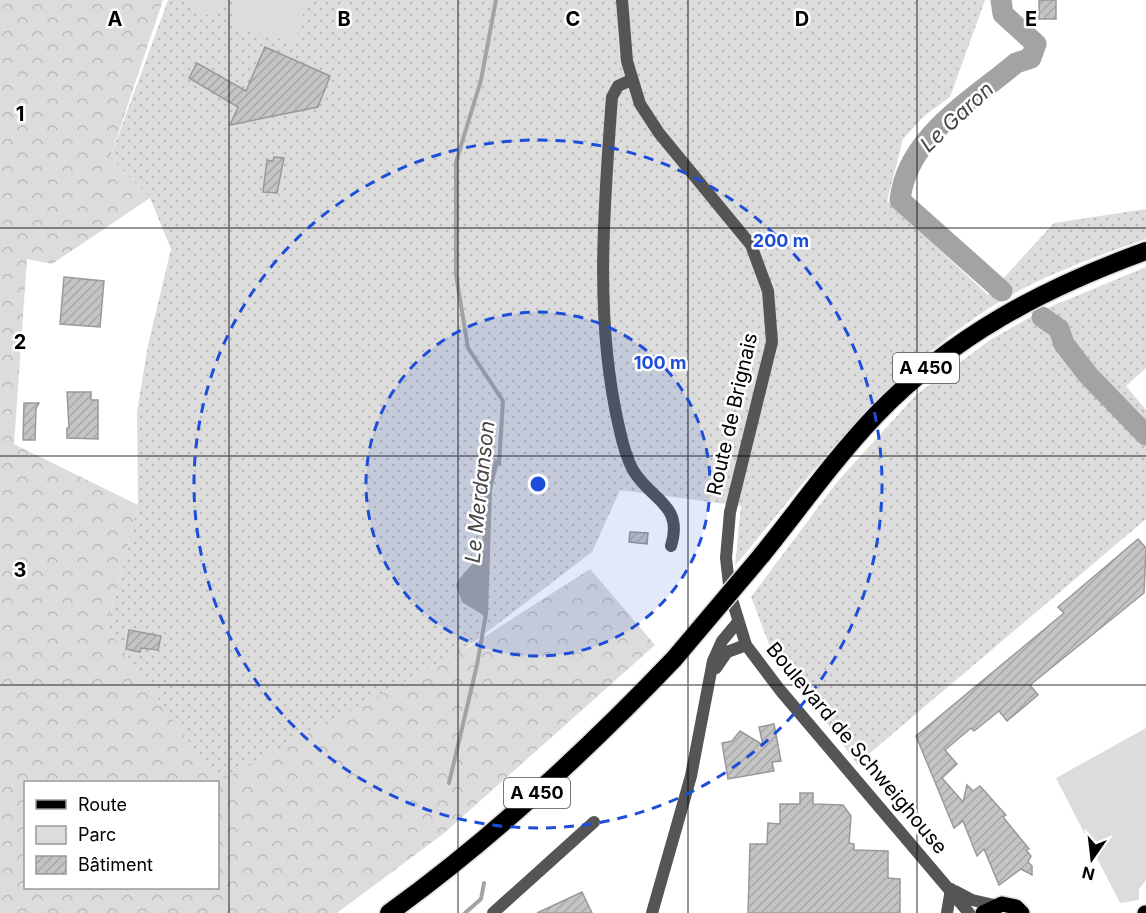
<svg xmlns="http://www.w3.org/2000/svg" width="1146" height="913" font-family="Inter,sans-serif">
<defs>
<pattern id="grass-dots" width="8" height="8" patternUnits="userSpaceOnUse" patternTransform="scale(1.5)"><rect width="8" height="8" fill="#dcdcdc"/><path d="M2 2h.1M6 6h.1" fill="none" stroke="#bbb" stroke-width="1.8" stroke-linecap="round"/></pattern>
<pattern id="forest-crowns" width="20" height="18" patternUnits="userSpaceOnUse" patternTransform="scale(1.5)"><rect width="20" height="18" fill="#dcdcdc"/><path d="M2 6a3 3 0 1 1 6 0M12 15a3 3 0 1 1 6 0" fill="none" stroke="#bbb"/></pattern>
<pattern id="building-hatch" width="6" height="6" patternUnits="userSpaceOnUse" patternTransform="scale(1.5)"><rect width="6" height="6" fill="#c4c4c4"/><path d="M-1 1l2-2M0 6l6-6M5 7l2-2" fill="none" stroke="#a7a7a7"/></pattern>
</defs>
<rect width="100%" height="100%" fill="#fff"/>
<!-- grass -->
<path fill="url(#grass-dots)" d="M168,0h817l-35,97 -26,19 -21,23 -16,62 101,94 66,-72 92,-14v30c-58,20 -119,42 -170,78 -96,66 -167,159 -241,249l6,-60 -121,-16 -28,62 -130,99 -244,132 -111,-155 31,-123 -1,-93 11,-67 23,-96 -21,-51 -40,-40z
M1146,267v101l-20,18 20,24v109l-289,245 -88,-120 -18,-47 86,-115 79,-87 74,-55 55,-31z"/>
<!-- forest -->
<path fill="url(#forest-crowns)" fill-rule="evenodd" d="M0,0h163l-53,158 40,40 -98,66 -25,-5 -13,185 124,61 -31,123 111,154 244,-131 128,-82 65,76 -212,189 -106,79h-337zM26,782h192v106h-192z"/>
<!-- park -->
<path fill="#dcdcdc" d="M191,0h31l-7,13 -9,2 -9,-3z
M236,0h71l-12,43 -65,-18z
M1146,728v152l-7,9v11l-19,3 -64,-125z"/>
<!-- water -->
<path fill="#a3a3a3" d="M498,459l2,1c-17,49 -13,102 -14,154l-3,1 -21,-13 -6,-17c6,-13 20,-21 25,-34 7,-17 -9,-30 -6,-47 3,-16 16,-27 19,-43z"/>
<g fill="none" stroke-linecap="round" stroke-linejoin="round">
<!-- stream -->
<path stroke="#a3a3a3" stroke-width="4" d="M496,0l-15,80 -25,82v113l12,73 35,53 -4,63
M449,783l28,-118 9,-51 4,-123
M465,913l16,-14 3,-16"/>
<!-- river -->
<path stroke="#a3a3a3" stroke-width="21" d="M1001,0l2,14 33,30 -5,14 -15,5c-45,38 -109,74 -116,137l102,91
M1042,317l17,12 5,15 24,31 58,60"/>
</g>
<!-- building -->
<path fill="url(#building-hatch)" stroke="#999" stroke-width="1.5" d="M1039,0h17v19h-17z
M265,47l65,29 -12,31 -88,18 8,-18 -49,-29 8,-15 49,28z
M274,157l10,1 -7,35 -14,-1 4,-32 6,1z
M64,277l40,4 -4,46 -40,-3z
M67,392h24v8h7v39l-31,-1v-10h2z
M24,403h15l-3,6 -1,31h-12z
M630,532l18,1 -1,11 -18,-2z
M1138,539l8,9 -2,45 -114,92 8,10 -31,26 -8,-10 -25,20 -3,-3 -26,22 12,14 -15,14 21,24 4,-17 6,6 7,-5 26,29 -3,2 26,32 -3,1 5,6 -3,6 4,4v9l-11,-6 -22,16 -15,-36 -7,7 -14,-35 -9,7 -38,-92 148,-123 -6,-6z
M129,630l32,6 -3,14 -17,-2 -1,4 -14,-3z
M774,724l7,37 -9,1 2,9 -46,8 -6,-36 10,-2 8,-10 23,14 -4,-18z
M800,793h13v11l30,1 8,11 -2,27 5,1v6l34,1v27l12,1v34h-152l2,-69h17l1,-21 12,1v-20h20z
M582,892l10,21h-55z"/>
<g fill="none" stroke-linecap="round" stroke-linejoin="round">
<!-- major casing -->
<g stroke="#dbdbdb" stroke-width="18">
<path id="major" d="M983,913l19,-9 14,3 6,6
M1145,913h1"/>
</g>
<!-- highway casing -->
<g stroke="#dbdbdb" stroke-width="21">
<path id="highway" d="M761,556c38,-47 73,-97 115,-141 76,-79 168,-127 270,-164
M389,913c103,-74 197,-162 285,-254"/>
</g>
<!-- minor -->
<path stroke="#555" stroke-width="12" d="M622,0l5,61 13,43 19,29 92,112 17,46 4,51 -42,170 -4,46 4,35 16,52 34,45 189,223
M631,80l-13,6 -6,11c-8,110 -18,222 7,330 3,14 8,32 14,43 18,31 51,34 38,76
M716,668l11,-16 19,-7
M955,891l17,9 22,5
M493,913l101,-91
M652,913l39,-137 22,-115 9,-20 15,-18
M947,913l4,-24"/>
<!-- major -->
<use href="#major" stroke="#000" stroke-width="15"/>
<!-- highway -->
<use href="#highway" stroke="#000" stroke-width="18"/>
<!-- highway-bridge casing -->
<g stroke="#dbdbdb" stroke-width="21" stroke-linecap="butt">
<path id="highway-bridge" d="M674,659l87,-103"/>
</g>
<!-- highway-bridge -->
<use href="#highway-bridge" stroke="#000" stroke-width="18"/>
</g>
<!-- grid -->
<path fill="none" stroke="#000" stroke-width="1.5" stroke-opacity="0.55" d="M229,0v913M458,0v913M688,0v913M917,0v913M0,228h1146M0,456h1146M0,685h1146"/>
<!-- distance rings -->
<circle cx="538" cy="484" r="172" fill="#1d4ed8" fill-opacity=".12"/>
<g fill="none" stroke="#1d4ed8" stroke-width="3" stroke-dasharray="10 8">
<circle cx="538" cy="484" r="172"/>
<circle cx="538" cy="484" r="344"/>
</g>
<g text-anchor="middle" stroke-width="5" stroke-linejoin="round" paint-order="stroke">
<!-- shield labels -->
<g fill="#fff" stroke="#4c4c4c" stroke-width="1.5">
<rect x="893" y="353" width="66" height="30" rx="4.5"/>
<rect x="504" y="778" width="66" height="30" rx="4.5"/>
</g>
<g font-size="18" font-weight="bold" fill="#000">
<text x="926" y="374">A 450</text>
<text x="537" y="799">A 450</text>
</g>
<!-- street labels -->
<g font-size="20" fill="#000" stroke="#fff">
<text transform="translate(732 414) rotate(-77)" y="7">Route de Brignais</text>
<text transform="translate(857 748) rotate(50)" y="7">Boulevard de Schweighouse</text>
</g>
<!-- water labels -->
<g font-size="21" font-style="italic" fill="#444" stroke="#fff">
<text transform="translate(957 117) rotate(-43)" y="7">Le Garon</text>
<text transform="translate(480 492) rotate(-84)" y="7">Le Merdanson</text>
</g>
</g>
<g font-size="20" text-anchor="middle" font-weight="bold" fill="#000" stroke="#fff" stroke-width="5" stroke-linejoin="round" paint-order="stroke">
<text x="115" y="26">A</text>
<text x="344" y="26">B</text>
<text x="573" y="26">C</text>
<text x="802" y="26">D</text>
<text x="1031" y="26">E</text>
<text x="20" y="121">1</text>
<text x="20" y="349">2</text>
<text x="20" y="577">3</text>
</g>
<circle cx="538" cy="484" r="9" fill="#1d4ed8" stroke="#fff" stroke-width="3"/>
<g font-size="18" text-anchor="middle" font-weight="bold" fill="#1d4ed8" stroke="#fff" stroke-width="5" stroke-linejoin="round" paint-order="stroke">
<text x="781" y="247">200 m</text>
<text x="660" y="369">100 m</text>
</g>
<!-- legend -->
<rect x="24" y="781" width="195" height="108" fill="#ffffff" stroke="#999999" stroke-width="1.5"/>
<rect x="36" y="800" width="30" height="9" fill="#000000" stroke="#999999" stroke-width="1.5"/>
<text x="78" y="811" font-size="18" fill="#000000">Route</text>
<rect x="36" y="826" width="30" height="18" fill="#dcdcdc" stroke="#999999" stroke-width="1.5"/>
<text x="78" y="841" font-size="18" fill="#000000">Parc</text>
<rect x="36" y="856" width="30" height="18" fill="url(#building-hatch)" stroke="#999999" stroke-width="1.5"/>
<text x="78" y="871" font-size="18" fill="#000000">Bâtiment</text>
<!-- north arrow -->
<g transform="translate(1092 859) rotate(194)" stroke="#ffffff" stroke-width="4.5" paint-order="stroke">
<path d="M0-4.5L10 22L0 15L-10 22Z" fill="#000000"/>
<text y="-9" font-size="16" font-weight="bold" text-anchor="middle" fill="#000000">N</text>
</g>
</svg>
